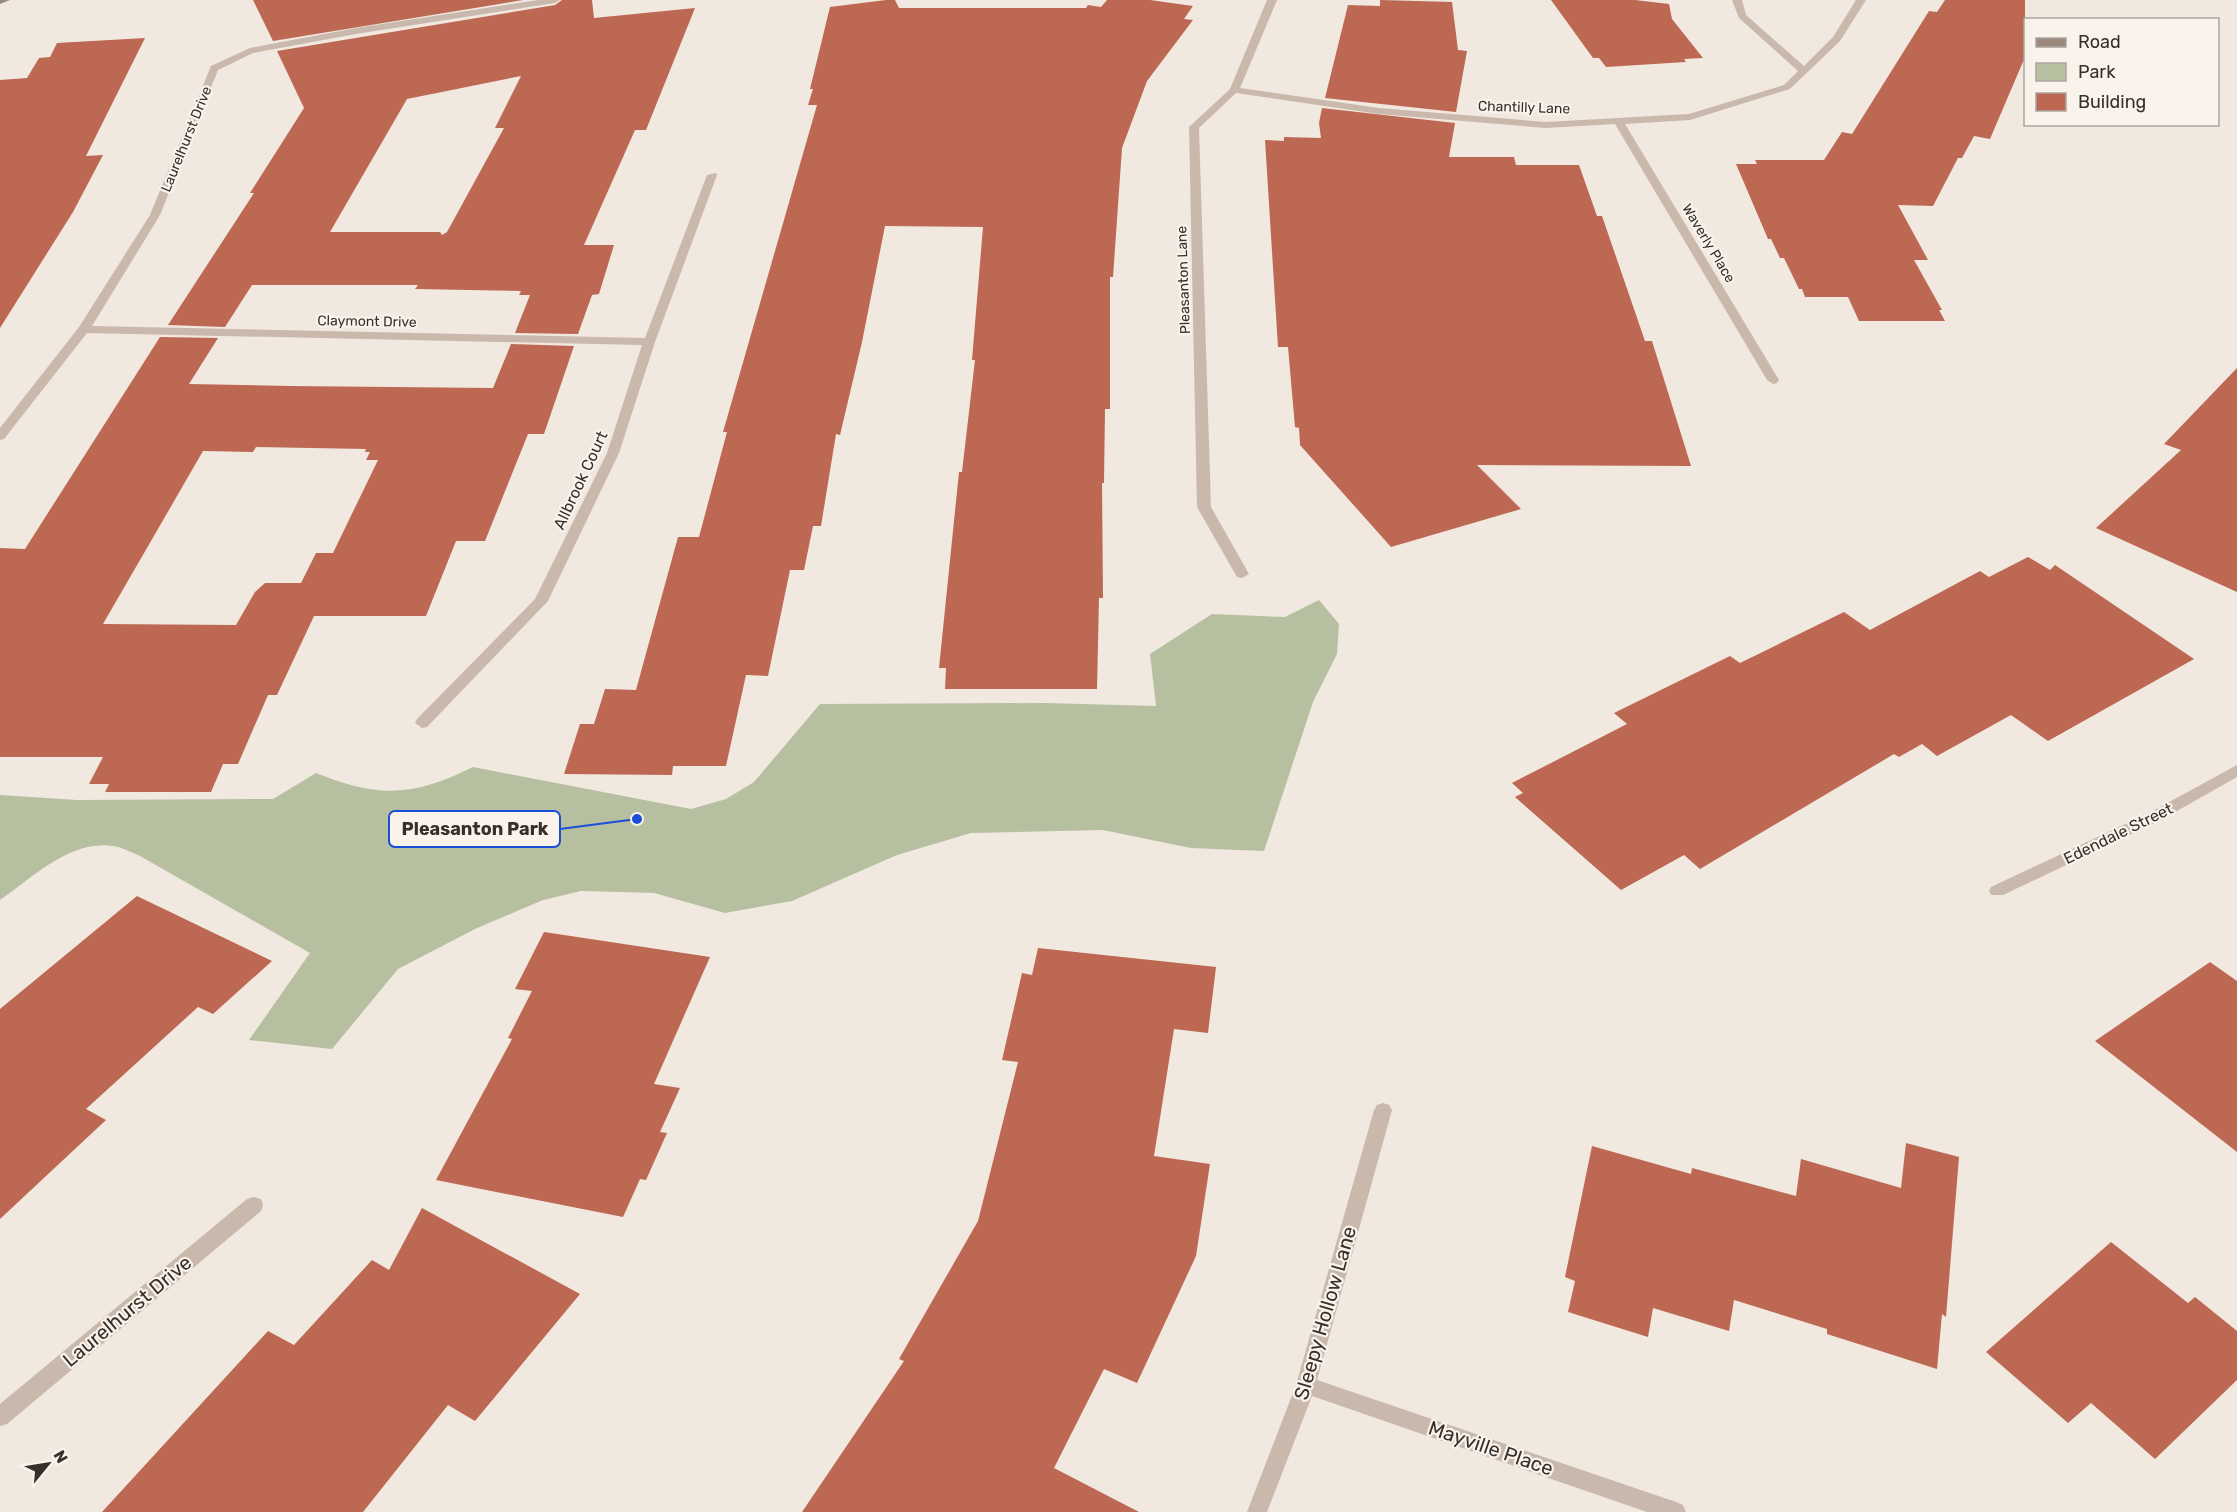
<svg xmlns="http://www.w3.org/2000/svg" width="2237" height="1512" font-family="Rubik,sans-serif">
<rect width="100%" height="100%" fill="#f1e8e0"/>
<!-- green -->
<path fill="#b6c0a0" d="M1319,600l20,24 -2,30 -24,48 -49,149 -73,-3 -88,-18 -132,3 -74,22 -105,46 -67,12 -71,-20 -73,-2 -38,9 -68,29 -77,40 -66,80 -83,-9 61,-87 -170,-97c-7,-3 -15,-7 -22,-9 -44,-11 -85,30 -118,53v-105l77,5 196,-1 43,-26c62,25 97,24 157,-6l218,42 35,-10 28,-17 66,-78 225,-1 111,3 -6,-52 62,-40 73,3z"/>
<!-- building -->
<path fill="#bd6852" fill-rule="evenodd" d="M253,0h270l-250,41z
M562,0h30l2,18 101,-10 -49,122h-11l-51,115h30l-15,49 -7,1 -14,39 -63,-1 15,-38h-11l2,-4 -106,-2 3,-4h-166l-27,42 -57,-2 86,-132h-4l54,-85 -27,-57 278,-46zM521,76l-26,52h9l-57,104 -5,3 -2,-3h-110l77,-133z
M886,0h9l4,8h187l2,-3 13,2 6,-7h43l43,6 -9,13 9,1 -46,61 -25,67 -9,129h-3v132h-5l-1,74h-2l1,115h-4l-2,91h-152l1,-21h-7l20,-196h3l13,-112h-3l11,-133 -98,-1 -23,116 -22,93 -4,-1 -15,92h-8l-9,44h-14l-22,106 -22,-1 -20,91h-53l-1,9 -108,-1 16,-50h14l11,-35 31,1 42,-153h21l28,-105h-4l94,-327h-9l5,-16h-3l20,-82z
M1380,0l72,2 6,48 9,1 -11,61 -131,-14 23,-93 32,1z
M1551,0h84l34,4 3,15 31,39 -19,1 2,3 -80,5 -7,-9h-6z
M1945,0h80v57l-35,82 -16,-3 -12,22h-4l-25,48 -35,-1 30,55h-14l28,50h-3l6,11h-86l-11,-24h-43l-3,-8h-3l-15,-31h-4l-9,-19h-3l-32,-75h21l-2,-4h69l18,-28 10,2 77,-123 8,1z
M145,38l-59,118 17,-1 -30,57 -73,116v-248l27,-2 12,-20 11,-1 7,-14z
M1322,108l133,15 -6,34h65l2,8h63l18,51h5l43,125h7l39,125 -214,-1 44,44 -130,38 -91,-102 -1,-17 -4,-1 -7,-80h-10l-13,-207 19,1v-4l37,1 -2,-15z
M160,337l58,1 -29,46 101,2 203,2 18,-44 63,2 -30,88h-16l-43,107h-29l-30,75h-112l-37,79h-9l-30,69h-15l-12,28h-106l4,-8h-20l14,-27h-103v-209l25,1zM256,447l110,2 -1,3h5l-4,8h12l-45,93h-17l-15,30h-36l-10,9 -19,33 -133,-1 100,-173 50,1z
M2237,368v224l-141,-64 85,-78 -17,-6z
M2028,557l22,13 5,-5 139,94 -146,82 -37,-26 -74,41 -15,-12 -23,13 -5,-3 -194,115 -16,-14 -63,35 -106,-93 8,-4 -11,-10 115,-59 -13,-11 116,-57 10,7 104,-51 26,18 110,-59 9,6z
M137,896l135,65 -59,53 -15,-7 -112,102 20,11 -106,99v-210z
M544,932l166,25 -56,127 26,4 -20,44 7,1 -21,47 -6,-1 -17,38 -187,-37 76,-141 -4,-1 24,-47 -17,-2z
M1038,948l178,19 -8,66 -34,-4 -20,127 56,8 -14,92 -59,127 -33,-14 -50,99 85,44h-337l102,-151 -5,-2 79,-138 40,-159 -16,-2 20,-87 10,2z
M2210,962l27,19v171l-142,-111z
M1906,1143l53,14 -13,160 -4,-3 -5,55 -110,-35v-5l-93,-29 -5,31 -76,-23 -5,29 -80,-25 7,-31 -10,-4 27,-131 99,28 1,-6 104,28 5,-37 100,29z
M422,1208l158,86 -105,127 -27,-16 -85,107h-261l166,-181 26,14 78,-85 17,10z
M2111,1242l77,61 7,-6 42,34v49l-82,79 -64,-56 -23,20 -82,-71z"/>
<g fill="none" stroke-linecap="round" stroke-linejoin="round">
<!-- street -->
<path fill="#c9b8ac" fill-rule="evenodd" d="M538,0h22l-5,3 -199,31 -103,19 -35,17 -58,145 -68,111 553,12 62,-163 9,-2 1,2 -62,167 -36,111 -71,148 -121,126 -5,1 -7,-5 2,-4 118,-120 72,-146 35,-108 -555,-12 -83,106 -4,1v-12l79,-101 71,-112 61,-149 39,-18 106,-20z
M1267,0h10l-37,88 139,20 167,14 143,-8 95,-29 14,-14 -59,-53 -7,-18h10l4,15 58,51 29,-29 23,-37h10l-26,41 -50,48 -100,31 -65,4 154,256 -2,3 -4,1 -6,-4 -152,-256 -69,4 -167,-14 -143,-21 -37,35 12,379 38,67 -7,4 -5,-1 -40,-70 -8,-380 41,-38z
M2237,765v12l-76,43 -158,75h-12l-2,-4 2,-4 160,-75z
M1383,1103l6,2 3,5 -75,270 359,122 7,3 3,7h-39l-335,-116 -45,116h-20l49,-127 78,-275 3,-5z
M254,1197l7,2 2,6 -2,6 -254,213 -7,2v-22l247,-205z"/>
<!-- secondary -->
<path fill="#9d887e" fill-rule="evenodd" d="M0,0h10l-10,4z"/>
</g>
<g text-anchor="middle" stroke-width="4.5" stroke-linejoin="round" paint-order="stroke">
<!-- far-street labels -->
<g font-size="14" fill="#382e2b" stroke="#f9f3ec">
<text transform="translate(1524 107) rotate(2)" y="5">Chantilly Lane</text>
<text transform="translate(186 139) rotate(-68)" y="5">Laurelhurst Drive</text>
<text transform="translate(1709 243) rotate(59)" y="5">Waverly Place</text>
<text transform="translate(1183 280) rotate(-92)" y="5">Pleasanton Lane</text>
<text transform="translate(367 321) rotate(1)" y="5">Claymont Drive</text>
</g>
<!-- street labels -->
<g font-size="16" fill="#382e2b" stroke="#f9f3ec">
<text transform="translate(580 480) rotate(-65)" y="6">Allbrook Court</text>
<text transform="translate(2118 833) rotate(-26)" y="6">Edendale Street</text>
</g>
<!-- near-street labels -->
<g font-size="20" fill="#382e2b" stroke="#f9f3ec">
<text transform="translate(127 1311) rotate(-40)" y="7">Laurelhurst Drive</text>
<text transform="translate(1325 1313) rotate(-74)" y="7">Sleepy Hollow Lane</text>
<text transform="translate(1491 1448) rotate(19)" y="7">Mayville Place</text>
</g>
</g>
<!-- callouts -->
<path fill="none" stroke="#1d4ed8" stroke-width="2" d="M637 819L560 829"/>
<circle fill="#1d4ed8" stroke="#f9f3ec" stroke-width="2" cx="637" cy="819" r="6"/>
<rect fill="#f9f3ec" stroke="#1d4ed8" stroke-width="2" x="389" y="811" width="171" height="36" rx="6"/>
<g font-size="18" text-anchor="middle" font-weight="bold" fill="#382e2b">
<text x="475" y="835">Pleasanton Park</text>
</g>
<!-- legend -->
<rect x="2024" y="18" width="195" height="108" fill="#f9f3ec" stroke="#aca49f" stroke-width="1.5"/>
<rect x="2036" y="38" width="30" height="9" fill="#9d887e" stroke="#aca49f" stroke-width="1.5"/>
<text x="2078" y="48" font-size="18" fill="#382e2b">Road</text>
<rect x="2036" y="63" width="30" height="18" fill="#b6c0a0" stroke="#aca49f" stroke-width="1.5"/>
<text x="2078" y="78" font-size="18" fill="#382e2b">Park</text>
<rect x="2036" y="93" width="30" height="18" fill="#bd6852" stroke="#aca49f" stroke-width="1.5"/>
<text x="2078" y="108" font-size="18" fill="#382e2b">Building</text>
<!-- north arrow -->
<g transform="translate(48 1464) rotate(60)" stroke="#f9f3ec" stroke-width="4.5" paint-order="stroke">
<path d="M0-4.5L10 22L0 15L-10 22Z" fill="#382e2b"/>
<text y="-9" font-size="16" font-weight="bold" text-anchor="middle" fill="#382e2b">N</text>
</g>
</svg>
